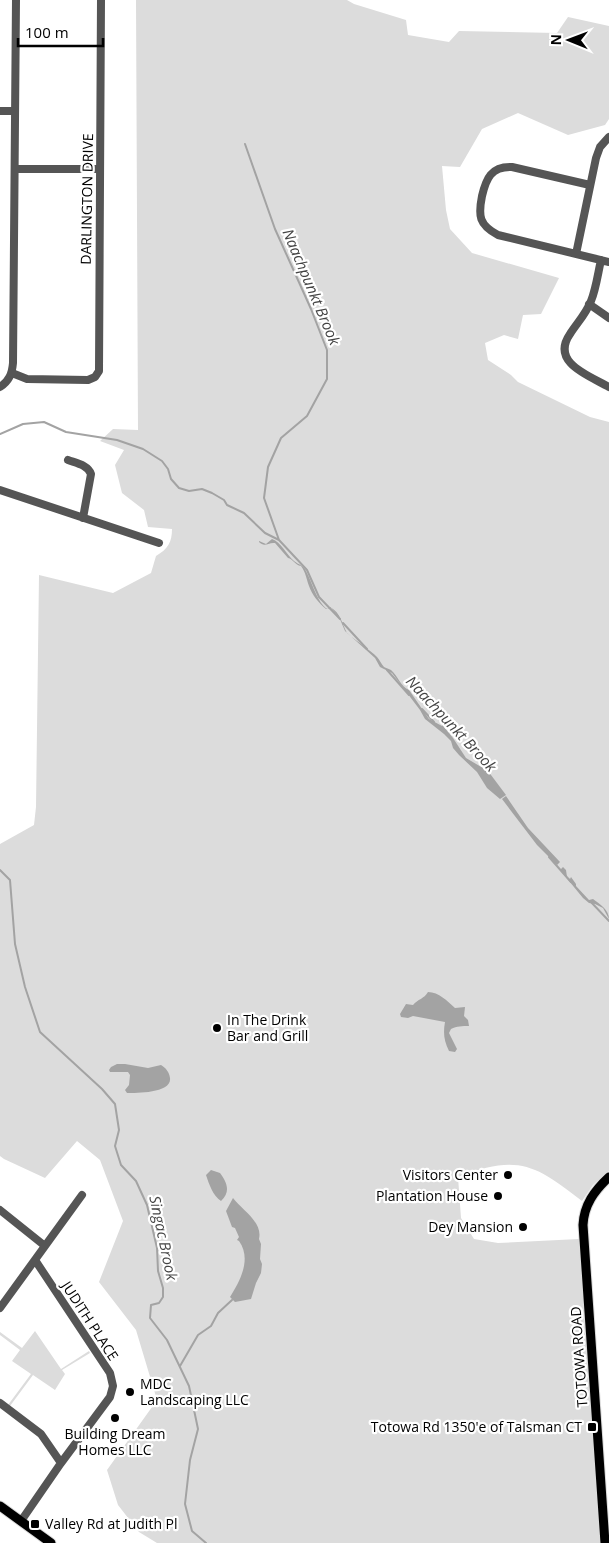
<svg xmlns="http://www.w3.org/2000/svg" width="609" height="1543" font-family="'Open Sans',sans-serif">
<rect width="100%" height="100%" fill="#fff"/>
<!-- green -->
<path fill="#dcdcdc" d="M136,0h211l7,4 52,16 2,15 41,7 10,-11 98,2 11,-16 41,9v93l-4,6 -37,10 -50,-22 -36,16 -22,38 -18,-1 4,44 4,19 22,24 87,25 -18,36 -18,1 -5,24 -14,-4 -19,8 3,17 23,15 7,7 72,35 19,5v749l-16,14 -11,16c-47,-37 -65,-47 -124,-24l3,41 13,21 24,4 81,-4 21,304h-443l-18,-11 -21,-27 -11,-35 50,-70 -21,-70 -37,-48 24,-61 -23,-61 -23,-19 -32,37 -41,-19 -4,-3v-312l34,-19 2,-18 3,-232 74,18 38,-20 5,-17c12,-7 16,-14 16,-27l-24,-2 -4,-17 -22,-17 -7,-28 9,-15 -24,-9 13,-12 25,1z
M35,1331l26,38 28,-18 1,2 -28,17 3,4 -10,16 -22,-15 -23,31 -2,-1 23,-31 -19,-13 8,-11 -20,-15v-3l22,16z"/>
<!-- water -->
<path fill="#a3a3a3" d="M272,539c9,3 14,15 22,22 5,4 9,4 12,10 6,11 11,31 21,38l3,-2c11,6 12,17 17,26 5,5 12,9 18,14 4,3 9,7 12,10 3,3 4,7 7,10 2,1 5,2 7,3 7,6 10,17 18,20l20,29 13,7c2,-5 7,-5 9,-11v4l-8,5 1,3 9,11 13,20 22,13 18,24 -6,4 -13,-11 -10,-16 -18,-17 -6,-7 -2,-7 -7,-7 -19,-15 -5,-9 -28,-37 -12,-6 -5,-9 -30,-27 -6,-14 -8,-9 -5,1c-7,-6 -14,-14 -17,-23 -3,-8 -3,-13 -8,-20 -6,-1 -8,-7 -13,-8l-13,-15c-7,-1 -10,5 -16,-1v-1l7,3z
M506,796l22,32 32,34 -3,3 -20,-20 -35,-46z
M563,867l3,3 1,7 3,2 1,-2 5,7v2l13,14 4,-1c7,5 16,11 16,20l-6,-11 -8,-4 -6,-1 -6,-5 -23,-28z
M428,992c11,0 19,9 27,16l10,-1 -1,9 4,4 1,6c-7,0 -12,0 -18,3l-2,4 8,16 -2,3 -6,-1c-5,-10 -6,-18 -4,-29l-32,-6 -5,2 -7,-1 -1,-3 6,-10 7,1c5,-6 11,-6 15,-13z
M117,1064h8l23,4 13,-3c5,3 8,7 9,13 2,15 -33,15 -43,15l-2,-3 4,-5 1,-10 -2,-3h-18l-1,-2 2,-3z
M211,1170l9,3c7,9 11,19 1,28 -8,-5 -12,-17 -15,-26z
M233,1198c9,12 30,24 26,41l2,5 -1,15 2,5 -1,9 -5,10 -5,16 -16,3 -5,-5c10,-16 22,-38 9,-56l-2,-1 2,-3 -4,-9 -3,-1 -6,-16z"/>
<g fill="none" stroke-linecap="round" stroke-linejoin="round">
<!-- stream -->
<path stroke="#a3a3a3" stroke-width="2" d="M245,144l30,85 36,80 16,41v29l-20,37 -26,22 -13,29 -4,31 15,42 28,30 12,27 21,22
M0,434l23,-10 21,-2 22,10 51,8 26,9 19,12 6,8 3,10 8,9 10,3 13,-2 10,4 12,7 3,5 17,8 21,20 14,7
M343,623l24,26
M387,670l22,25
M422,709l12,13
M549,857l22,25
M0,870l10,10 5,64 10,43 15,45 62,57 13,15 4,26 -4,16 6,19 15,16 11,24 10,43 1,23 5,17v9l-4,6 -8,2 -1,13 17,22 22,46 9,43 -8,31 -5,44 7,27 14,12
M590,901l19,20
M180,1366l18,-31 13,-9 7,-13 14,-13"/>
<!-- major casing -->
<g stroke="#dbdbdb" stroke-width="11">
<path id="major" d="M0,1506l51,37
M605,1543l-22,-318c1,-20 11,-34 26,-48"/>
</g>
<!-- minor -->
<path stroke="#555" stroke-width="8" d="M0,111h15
M15,169h85
M590,185l-78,-18c-21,-1 -26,12 -30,29 -4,20 -3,29 16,39l111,27
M576,254l20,-96 4,-11 9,-10
M601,260c-3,13 -5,29 -10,41 -5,13 -14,22 -21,33 -20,29 20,42 39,53
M589,304l20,14
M12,373l15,6 61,1 7,-3 4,-6 2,-371
M0,387c9,-6 12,-13 13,-24l3,-363
M68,460c8,3 20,5 23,14l-8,44
M0,490l159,53
M0,1210l45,36
M0,1308l82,-113
M0,1403l41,31 20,29
M21,1521l40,-58 49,-66 3,-11 -3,-13 -75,-113"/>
<!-- major -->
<use href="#major" stroke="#000" stroke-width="9"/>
</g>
<!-- markers -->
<g fill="#000" stroke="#fff" stroke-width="2">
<circle cx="217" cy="1028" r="5"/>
<circle cx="508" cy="1175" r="5"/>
<circle cx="498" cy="1196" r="5"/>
<circle cx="523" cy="1227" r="5"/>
<circle cx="130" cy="1392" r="5"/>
<circle cx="115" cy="1418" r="5"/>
<rect x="587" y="1422" width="10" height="10" rx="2.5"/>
<rect x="30" y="1519" width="10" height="10" rx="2.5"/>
</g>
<g text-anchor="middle" stroke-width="4.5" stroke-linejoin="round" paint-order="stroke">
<!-- street labels -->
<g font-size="14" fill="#000" stroke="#fff">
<text transform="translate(87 199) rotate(-89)" y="5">DARLINGTON DRIVE</text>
<text transform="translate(90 1321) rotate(57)" y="5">JUDITH PLACE</text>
<text transform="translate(579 1357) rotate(-94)" y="5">TOTOWA ROAD</text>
</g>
<!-- poi labels -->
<g font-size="14" fill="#000" stroke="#fff" text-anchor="end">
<text x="227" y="1025" text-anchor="start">In The Drink<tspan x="227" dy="16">Bar and Grill</tspan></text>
<text x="498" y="1180">Visitors Center</text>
<text x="488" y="1201">Plantation House</text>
<text x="513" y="1232">Dey Mansion</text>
<text x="140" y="1389" text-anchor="start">MDC<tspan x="140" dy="16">Landscaping LLC</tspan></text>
<text x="582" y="1432">Totowa Rd 1350'e of Talsman CT</text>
<text x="115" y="1439" text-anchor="middle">Building Dream<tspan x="115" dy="16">Homes LLC</tspan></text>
<text x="45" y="1529" text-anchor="start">Valley Rd at Judith Pl</text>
</g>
<!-- water labels -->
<g font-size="15" font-style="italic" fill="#444" stroke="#fff">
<text transform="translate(311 287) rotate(67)" y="5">Naachpunkt Brook</text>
<text transform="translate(451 724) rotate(47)" y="5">Naachpunkt Brook</text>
<text transform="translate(163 1238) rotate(78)" y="5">Singac Brook</text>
</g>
</g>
<!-- north arrow -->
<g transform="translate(569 40) rotate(271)" stroke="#ffffff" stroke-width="4" paint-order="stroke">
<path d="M0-4L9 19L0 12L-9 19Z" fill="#000000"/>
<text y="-8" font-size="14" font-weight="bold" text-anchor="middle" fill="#000000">N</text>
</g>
<!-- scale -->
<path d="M18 38v8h85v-8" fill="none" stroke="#000000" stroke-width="2.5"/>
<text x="25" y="38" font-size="15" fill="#000000" stroke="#ffffff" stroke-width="4" paint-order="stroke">100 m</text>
</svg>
